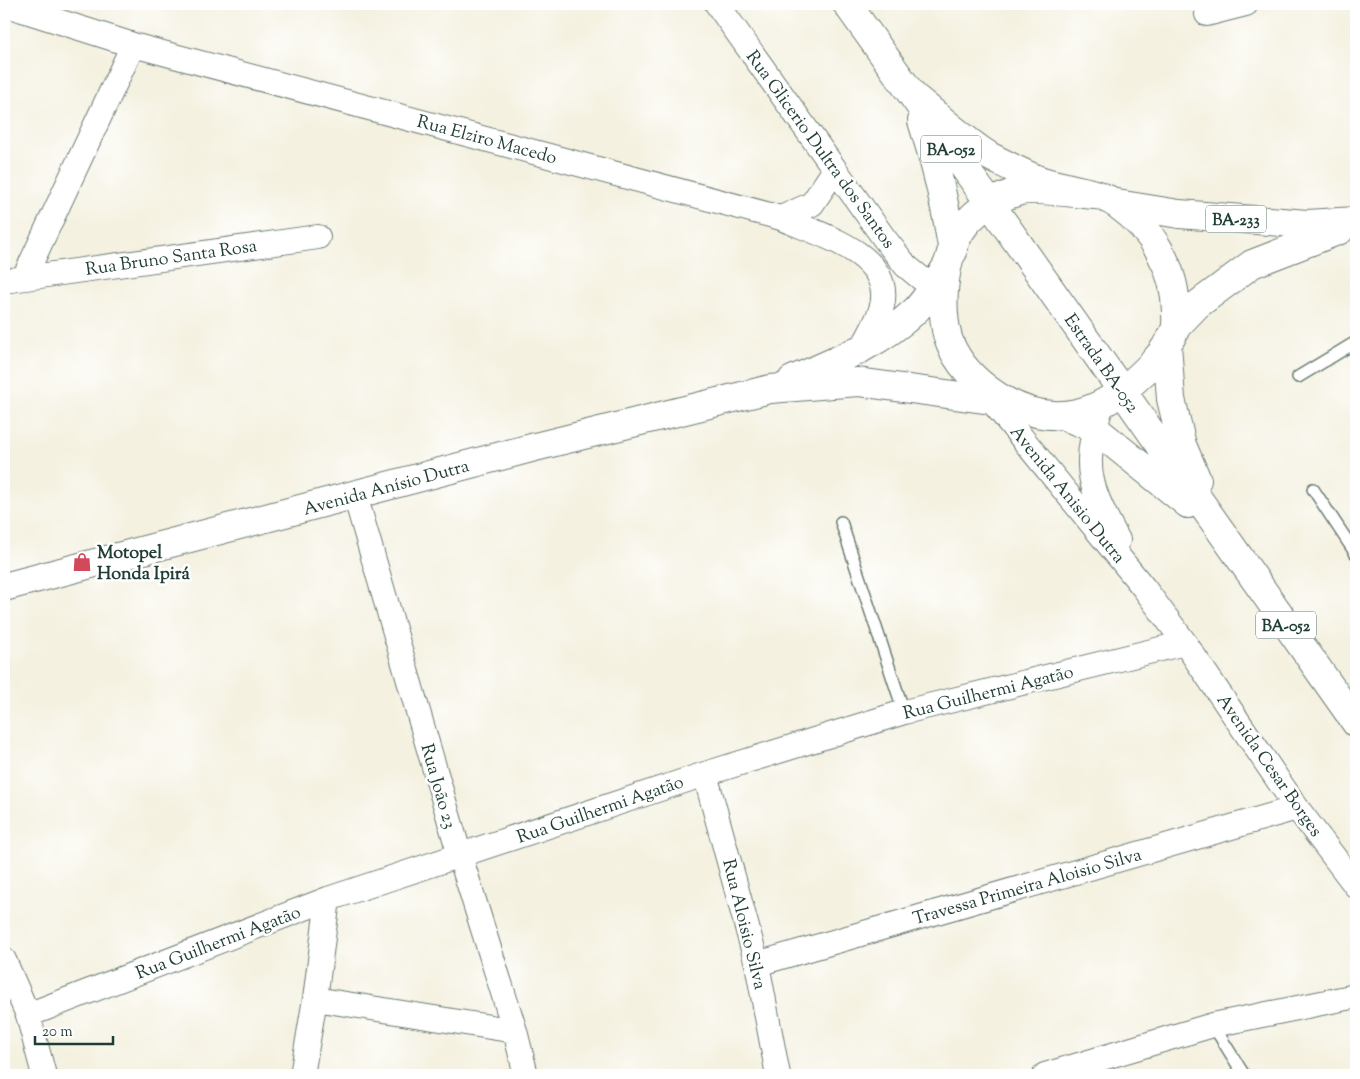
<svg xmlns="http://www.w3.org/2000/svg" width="1360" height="1079" font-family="'Sorts Mill Goudy',serif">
<rect width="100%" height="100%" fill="#fff"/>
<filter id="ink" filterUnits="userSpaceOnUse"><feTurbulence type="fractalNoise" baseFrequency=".02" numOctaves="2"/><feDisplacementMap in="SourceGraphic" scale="10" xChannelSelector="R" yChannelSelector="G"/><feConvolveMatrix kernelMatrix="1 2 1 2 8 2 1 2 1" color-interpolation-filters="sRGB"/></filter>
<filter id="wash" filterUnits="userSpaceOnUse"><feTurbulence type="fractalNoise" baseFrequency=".0096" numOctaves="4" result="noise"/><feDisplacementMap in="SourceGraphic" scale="20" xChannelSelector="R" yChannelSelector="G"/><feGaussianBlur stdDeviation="1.12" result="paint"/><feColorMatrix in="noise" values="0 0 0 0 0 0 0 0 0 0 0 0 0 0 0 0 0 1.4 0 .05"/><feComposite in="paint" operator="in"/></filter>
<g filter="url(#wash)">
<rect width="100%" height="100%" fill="#f4f1e0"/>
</g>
<g filter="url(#ink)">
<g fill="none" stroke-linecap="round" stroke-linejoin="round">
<!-- lane casing -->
<g stroke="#6a7c70" stroke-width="14">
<path id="lane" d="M1298,377l58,-35
M1313,489l43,65
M841,522l63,190
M1213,1025l31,50"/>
</g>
<!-- street casing -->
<g stroke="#6a7c70" stroke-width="26">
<path id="street" d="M4,4l129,41 648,173c36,16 113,35 101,88 -4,16 -14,30 -21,45
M717,4l167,234 22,28 27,22
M1207,14l39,-10
M781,218l31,-14 22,-33
M24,278l109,-233
M4,281l314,-44
M991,400l153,188 41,55 112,165 59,78
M1100,411c-20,56 -9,79 18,129
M355,495l105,361 55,175 11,44
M705,774l52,190 21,111
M4,960l24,55 16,60
M757,964l540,-156
M315,999l200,32
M28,1015l300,-116 377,-125 199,-62 281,-69
M302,1075l13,-76 13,-100
M1045,1075l168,-50 143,-29"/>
</g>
<!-- secondary casing -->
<g stroke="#6a7c70" stroke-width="30">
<path id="secondary" d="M792,380c44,-19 88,-36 123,-69 13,-13 23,-31 33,-47
M4,587l531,-140 235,-58 88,-7 133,18 23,7"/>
</g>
<!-- primary casing -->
<g stroke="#6a7c70" stroke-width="30">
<path id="primary" d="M847,4l142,198 367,521
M913,96c23,18 54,47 78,61 16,8 34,18 51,24 24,8 55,9 76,24 34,24 58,64 58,107 0,6 1,12 -1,18 -10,23 -29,41 -48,57 -39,32 -80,38 -125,12 -20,-12 -38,-28 -49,-49 -17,-31 -10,-98 12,-125 14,-18 34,-28 55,-34 17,-4 56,3 75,4
M922,121c14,43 24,86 31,131
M1117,204l62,10 128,10 49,-3
M1176,327l21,-22 55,-41 88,-34
M1167,344l4,55 11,46 15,35
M1064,416l30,12 94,76"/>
</g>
<!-- lane -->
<use href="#lane" stroke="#fff" stroke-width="11"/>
<!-- street -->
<use href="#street" stroke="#fff" stroke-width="24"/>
<!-- secondary -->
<use href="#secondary" stroke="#fff" stroke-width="28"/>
<!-- primary -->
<use href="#primary" stroke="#fff" stroke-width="28"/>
</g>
</g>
<!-- icons -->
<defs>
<g id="shop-bare" transform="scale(1.5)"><path d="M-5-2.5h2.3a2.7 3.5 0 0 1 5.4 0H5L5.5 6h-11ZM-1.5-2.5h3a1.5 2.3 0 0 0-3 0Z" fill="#d1495b" stroke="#fff" stroke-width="2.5" paint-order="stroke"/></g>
</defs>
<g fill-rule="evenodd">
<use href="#shop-bare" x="82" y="562"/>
</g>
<g text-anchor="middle" stroke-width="5" stroke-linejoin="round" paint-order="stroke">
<!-- shield labels -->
<g fill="#fff" stroke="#627771" stroke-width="1">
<rect x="921" y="135.5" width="60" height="27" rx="4"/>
<rect x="1206" y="205.5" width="60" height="27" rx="4"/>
<rect x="1256" y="611.5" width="60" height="27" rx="4"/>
</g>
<g font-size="16" font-weight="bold" fill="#1f3d34">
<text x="951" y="155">BA-052</text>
<text x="1236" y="225">BA-233</text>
<text x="1286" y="631">BA-052</text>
</g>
<!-- street labels -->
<g font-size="18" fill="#1f3d34" stroke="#fff">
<text transform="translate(487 139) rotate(15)" y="6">Rua Elziro Macedo</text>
<text transform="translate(821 149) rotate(54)" y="6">Rua Glicerio Dultra dos Santos</text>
<text transform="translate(171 257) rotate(-8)" y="6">Rua Bruno Santa Rosa</text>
<text transform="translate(1102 363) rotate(55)" y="6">Estrada BA-052</text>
<text transform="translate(386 487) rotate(-15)" y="6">Avenida Anísio Dutra</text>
<text transform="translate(1068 494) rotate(51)" y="6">Avenida Anisio Dutra</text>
<text transform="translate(988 692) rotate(-14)" y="6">Rua Guilhermi Agatão</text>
<text transform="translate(1270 765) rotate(55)" y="6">Avenida Cesar Borges</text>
<text transform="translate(439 786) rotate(74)" y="6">Rua João 23</text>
<text transform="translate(600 809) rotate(-19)" y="6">Rua Guilhermi Agatão</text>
<text transform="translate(1027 886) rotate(-16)" y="6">Travessa Primeira Aloisio Silva</text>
<text transform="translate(745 924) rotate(76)" y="6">Rua Aloisio Silva</text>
<text transform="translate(218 942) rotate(-21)" y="6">Rua Guilhermi Agatão</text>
</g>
<!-- poi labels -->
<g font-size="18" font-weight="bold" fill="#1f3d34" stroke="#fff" text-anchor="start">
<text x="97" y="558">Motopel<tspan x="97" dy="21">Honda Ipirá</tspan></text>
</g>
</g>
<!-- margin -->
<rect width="1360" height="1079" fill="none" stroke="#fff" stroke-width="20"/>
<!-- scale -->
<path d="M35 1036v8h78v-8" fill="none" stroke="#1f3d34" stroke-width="2.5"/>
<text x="42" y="1036" font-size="15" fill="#1f3d34" stroke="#ffffff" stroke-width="4" paint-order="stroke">20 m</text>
</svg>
